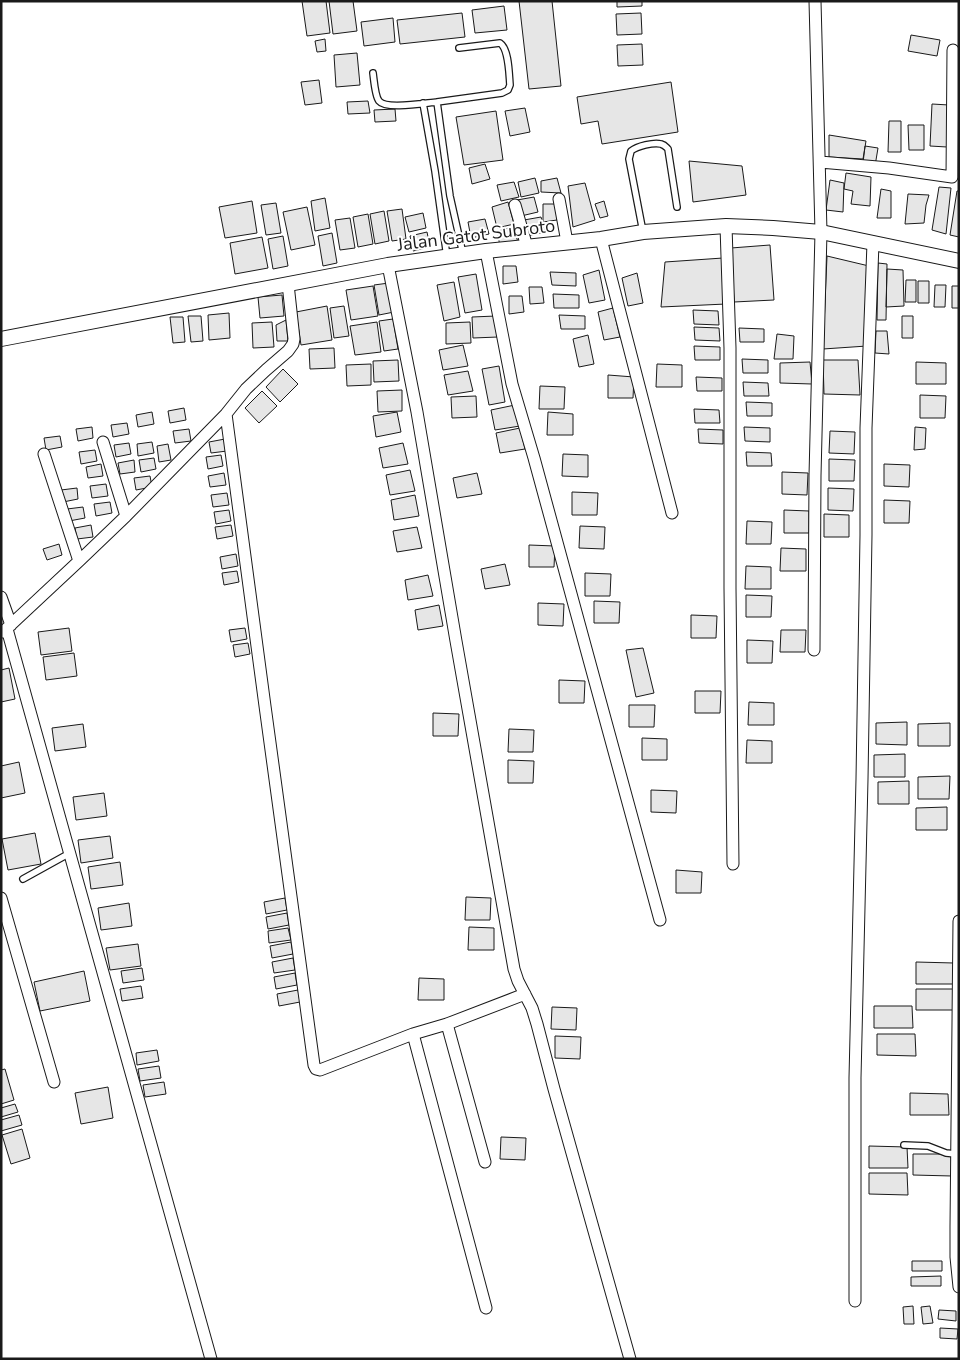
<svg xmlns="http://www.w3.org/2000/svg" width="960" height="1360" font-family="'Nunito Sans',sans-serif">
<rect width="100%" height="100%" fill="#fff"/>
<!-- building -->
<path fill="#e6e6e6" stroke="#1a1a1a" d="M302,1h24l4,32 -23,3z
M329,1h24l4,30 -24,3z
M519,1h33l9,85 -32,3z
M617,1h25v5l-25,1z
M504,6l3,24 -32,3 -3,-23z
M462,13l3,24 -65,7 -3,-24z
M641,13l1,21 -25,1 -1,-21z
M393,18l2,24 -31,4 -3,-24z
M911,35l29,5 -3,16 -29,-5z
M325,39l1,12 -9,1 -2,-11z
M642,44l1,21 -25,1 -1,-21z
M357,53l3,32 -24,2 -2,-32z
M319,80l3,23 -17,2 -4,-23z
M671,82l7,50 -76,12 -4,-23 -17,3 -4,-27z
M368,101l2,12 -22,1 -1,-12z
M932,104l17,1 -2,42 -17,-1z
M525,108l5,24 -20,4 -5,-25z
M395,109l1,12 -21,1 -1,-12z
M496,111l7,49 -39,5 -8,-48z
M889,121h12v31h-13z
M908,125h16v25h-15z
M829,135l37,6 -3,18 -34,-2z
M865,146l13,2 -3,18 -12,-3z
M689,161l53,5 4,29 -53,7z
M485,164l5,15 -18,5 -3,-16z
M846,173l25,4 -1,29 -19,-2 2,-13 -9,-2z
M535,178l4,15 -18,4 -3,-15z
M557,178l4,15 -20,-1v-11z
M830,180l14,3 -1,29 -17,-2z
M514,182l5,15 -18,4 -4,-16z
M585,183l10,37 -22,7 -5,-41z
M939,187l12,1 -5,46 -14,-4z
M881,189l10,2v27h-14z
M957,191h2v46l-9,-2z
M908,194l21,1 -3,10 -2,18 -19,1z
M534,197l4,15 -17,4 -4,-16z
M325,198l5,30 -15,3 -4,-30z
M252,201l5,32 -32,5 -6,-31z
M604,201l4,15 -8,2 -5,-14z
M508,202l6,22 -17,4 -5,-21z
M276,203l5,30 -15,2 -5,-30z
M543,204h13l1,16 -14,2z
M307,207l8,38 -24,5 -8,-38z
M402,209l4,30 -14,2 -5,-30z
M384,211l5,30 -14,3 -5,-30z
M423,213l3,15 -17,4 -4,-15z
M368,214l5,30 -15,3 -5,-30z
M541,217l4,15 -18,4 -3,-16z
M350,218l5,30 -15,2 -5,-30z
M485,219l4,15 -18,4 -3,-16z
M513,227l5,15 -18,4 -3,-15z
M427,232l3,15 -17,4 -3,-15z
M332,233l5,30 -14,3 -5,-30z
M283,236l5,30 -15,3 -5,-30z
M262,237l6,31 -33,6 -5,-31z
M770,245l4,55 -40,2 -3,-54z
M827,256l42,10 -2,80 -44,3z
M723,258l3,46 -65,3 4,-45z
M878,263l9,1 -1,56h-9z
M503,266h13l2,16 -15,2z
M887,269l16,1 1,36 -18,1z
M599,270l6,30 -16,3 -6,-28z
M550,272l26,1v13l-24,-1z
M637,273l6,30 -15,3 -6,-28z
M476,274l6,36 -17,3 -7,-36z
M906,280h10v22h-11z
M918,281h11v22h-11z
M454,282l6,35 -16,4 -7,-36z
M389,283l5,29 -15,3 -5,-30z
M935,285h11l-1,22h-11z
M373,286l5,30 -27,4 -5,-30z
M952,286h7v22h-7z
M529,287h13l2,16 -14,1z
M553,294l26,1v13h-25z
M282,295l2,21 -24,2 -2,-21z
M509,296h13l2,16 -15,2z
M327,306l5,34 -31,5 -5,-33z
M344,306l5,30 -15,2 -4,-30z
M613,308l7,29 -16,3 -6,-28z
M693,310l25,1 1,14 -25,-1z
M229,313l1,25 -21,2 -1,-25z
M559,315l26,1v13h-24z
M188,316h13l2,25 -12,1z
M496,316l2,21 -25,1 -1,-21z
M902,316h11v22h-11z
M170,317h13l2,25 -12,1z
M393,319l5,30 -14,2 -5,-30z
M286,320l2,21h-11l-1,-16z
M272,322l2,25 -21,1 -1,-25z
M377,322l4,30 -26,3 -5,-29z
M470,322l1,21 -25,1v-21z
M694,327l25,1 1,13 -25,-1z
M739,328l25,1v13h-24z
M876,331h11l2,23 -14,-1z
M777,334l17,2 -1,23h-19z
M588,335l6,29 -15,3 -6,-28z
M463,345l5,21 -25,4 -4,-20z
M694,346l26,1v13h-25z
M334,348l1,20 -25,1 -1,-20z
M742,359l26,1v13h-25z
M398,360l1,21 -25,1 -1,-21z
M823,360h35l2,35 -36,-1z
M810,362l2,22 -32,-1v-20z
M916,362l30,1v21h-30z
M371,364v21l-24,1 -1,-21z
M657,364l25,1v22h-26z
M499,366l6,36 -16,3 -7,-36z
M283,369l15,15 -18,18 -14,-15z
M468,371l5,20 -25,4 -4,-20z
M608,375l26,2 -1,21h-25z
M696,377l26,1v13h-25z
M743,382l25,1 1,13h-25z
M540,386l25,1 -1,22h-25z
M402,390v21l-24,1 -1,-21z
M262,391l15,15 -18,17 -14,-15z
M920,395l26,1 -1,22h-25z
M476,396l1,21 -25,1 -1,-21z
M746,402l26,1v13h-25z
M515,405l5,21 -25,4 -4,-20z
M184,408l2,12 -16,3 -2,-12z
M694,409l25,1 1,13h-25z
M152,412l2,12 -16,3 -2,-12z
M397,412l4,20 -25,5 -3,-21z
M548,412l25,2v21h-26z
M127,423l2,11 -16,3 -2,-12z
M92,427l1,11 -15,3 -2,-12z
M744,427l26,1v14l-25,-1z
M915,427l11,1 -1,21 -11,1z
M520,428l5,21 -25,4 -4,-20z
M189,429l2,12 -16,2 -2,-12z
M698,429l25,1v14l-24,-1z
M830,431l25,1 -1,22 -25,-1z
M60,436l2,11 -16,3 -2,-12z
M225,439l2,12 -16,2 -2,-11z
M152,442l2,11 -16,3 -1,-12z
M129,443l2,11 -15,3 -2,-12z
M403,443l5,21 -25,4 -4,-20z
M168,444l3,16 -12,2 -2,-16z
M95,450l2,11 -16,3 -2,-12z
M746,452l25,1 1,13h-25z
M563,454l25,1v22l-26,-1z
M221,455l2,11 -15,3 -2,-12z
M154,458l2,11 -15,3 -2,-12z
M829,459l26,1 -1,21h-25z
M134,460l1,12 -15,2 -2,-11z
M101,464l2,12 -15,2 -2,-11z
M884,464l26,1 -1,22 -25,-1z
M410,470l5,21 -25,4 -4,-20z
M782,472l26,1 -1,22 -25,-1z
M224,473l2,12 -16,2 -2,-11z
M477,473l5,21 -25,4 -4,-20z
M150,476l2,11 -16,3 -2,-12z
M106,484l2,12 -16,2 -2,-12z
M77,488l1,11 -15,3 -2,-12z
M828,488l26,1 -1,22 -25,-1z
M572,492l26,1 -1,22h-25z
M227,493l2,12 -16,2 -2,-12z
M415,495l4,21 -25,4 -3,-20z
M884,500l26,1 -1,22h-25z
M110,502l2,11 -16,3 -2,-12z
M83,507l2,11 -16,3 -2,-12z
M229,510l2,11 -15,3 -2,-12z
M784,510l25,1v22h-25z
M824,514l25,1v22h-25z
M747,521l25,1 -1,22h-25z
M91,525l2,12 -16,2 -2,-11z
M231,525l2,11 -16,3 -2,-12z
M580,526l25,1 -1,22 -25,-1z
M417,527l5,21 -25,4 -4,-21z
M59,544l3,11 -15,5 -4,-11z
M529,545l26,1 -1,21h-25z
M781,548l25,1v22h-26z
M236,554l2,12 -16,3 -2,-12z
M505,564l5,21 -25,4 -4,-20z
M746,566l25,1v22h-26z
M237,571l2,11 -15,3 -2,-12z
M585,573l26,1 -1,22h-25z
M428,575l5,21 -25,4 -3,-20z
M746,595l26,1 -1,21h-25z
M594,601l26,1 -1,21h-25z
M538,603l26,1 -1,22 -25,-1z
M439,605l4,21 -25,4 -3,-20z
M691,615l26,1 -1,22h-25z
M69,628l3,23 -31,4 -3,-23z
M245,628l2,11 -16,3 -2,-12z
M781,630h25l-1,22h-25z
M747,640l26,1 -1,22h-25z
M248,643l2,11 -15,3 -2,-12z
M643,648l11,45 -18,4 -10,-47z
M74,653l3,23 -31,4 -3,-23z
M9,668l6,31 -14,3v-32z
M559,680l26,1 -1,22h-25z
M695,691h26l-1,22h-25z
M749,702l25,1v22h-26z
M629,705h26l-1,22h-25z
M433,713l26,1 -1,22h-25z
M907,722v23l-31,-1v-21z
M950,723v23h-32v-22z
M83,724l3,23 -31,4 -3,-23z
M509,729l25,1 -1,22h-25z
M642,738l25,1v21h-25z
M747,740l25,1v22h-26z
M905,754v23h-31v-22z
M508,760l26,1 -1,22h-25z
M19,762l6,31 -24,5v-32z
M950,776l-1,23h-31v-22z
M909,781v23h-31v-22z
M651,790l26,1 -1,22 -25,-1z
M104,793l3,23 -31,4 -3,-23z
M947,807v23h-31v-22z
M35,833l6,31 -33,6 -6,-31z
M110,836l3,22 -32,5 -3,-23z
M120,862l3,23 -32,4 -3,-22z
M676,870l26,2 -1,21h-25z
M466,897l25,1 -1,22h-25z
M285,898l2,12 -21,4 -2,-12z
M129,903l3,23 -31,4 -3,-22z
M287,913l2,12 -21,4 -2,-12z
M469,927l25,1v22h-26z
M288,928l3,12 -22,3 -1,-12z
M291,942l2,12 -21,4 -2,-12z
M138,944l3,22 -31,4 -4,-22z
M293,958l2,12 -21,3 -2,-11z
M916,962l38,1 1,21h-39z
M142,968l2,12 -21,3 -2,-12z
M84,971l6,30 -50,10 -6,-29z
M295,973l2,12 -21,4 -2,-12z
M419,978l25,1v21h-26z
M141,986l2,12 -21,3 -2,-12z
M916,989h38l1,21h-39z
M298,990l2,12 -21,4 -2,-12z
M874,1006h38l1,22h-39z
M552,1007l25,1 -1,22 -25,-1z
M877,1034h38l1,22 -39,-1z
M555,1036l26,1 -1,22 -25,-1z
M157,1050l2,11 -22,4 -1,-12z
M159,1066l2,12 -21,3 -2,-12z
M5,1069l9,31 -13,4v-34z
M164,1082l2,12 -21,3 -2,-12z
M108,1087l5,31 -32,6 -6,-31z
M910,1093l38,1 1,21h-39z
M15,1104l3,8 -17,5v-9z
M19,1115l3,10 -21,6v-11z
M22,1129l8,29 -19,6 -9,-29z
M501,1137l25,1 -1,22 -25,-1z
M869,1146l38,1 1,21h-39z
M913,1154h38l1,22 -39,-1z
M869,1173h38l1,22 -39,-1z
M912,1261h30v10h-30z
M941,1276v10h-30v-9z
M913,1306l1,18h-10l-1,-17z
M930,1306l3,17 -10,1 -2,-17z
M939,1310l17,1v10l-18,-2z
M940,1328l18,1 -1,10 -17,-1z"/>
<g fill="none" stroke-linecap="round" stroke-linejoin="round">
<!-- service casing -->
<g stroke="#1a1a1a" stroke-width="8">
<path id="service" d="M459,48l41,-5c9,6 9,31 10,42l-2,5 -6,3 -65,9 13,94 13,58
M373,73c1,7 2,23 6,28 7,9 46,2 58,1
M423,103l12,68 12,86
M643,232l-14,-73 2,-8c6,-5 23,-9 30,-7 4,1 5,3 7,5l9,58
M23,879l47,-26
M904,1145l24,1 18,7 10,1"/>
</g>
<!-- minor casing -->
<g stroke="#1a1a1a" stroke-width="13">
<path id="minor" d="M820,162l69,6 63,9 1,-127
M559,199l8,43
M515,205l12,42
M726,226l4,122v240l3,276
M601,239l71,274
M486,251l26,133 22,74 126,462
M388,265l29,147 39,229 58,328 4,12 14,27 5,16 17,65 76,270
M226,414l39,292 49,359 2,4 4,1 93,-36 34,-10 78,-30
M103,442l23,74
M44,454l35,107
M1,597l10,28
M7,629l204,730
M3,632l76,-71 47,-45 100,-102 20,-25 20,-19 22,-19 5,-7 1,-5 -6,-55
M814,650l1,-174 6,-244 -6,-231
M1,898l53,184
M959,921l-3,305v31l3,30
M447,1024l38,138
M413,1034l73,274
M855,1301v-223l7,-299 4,-244v-107l7,-185"/>
</g>
<!-- tertiary casing -->
<g stroke="#1a1a1a" stroke-width="16">
<path id="tertiary" d="M1,339l387,-74 98,-14 115,-12 42,-7 83,-6 47,2 48,4 138,29"/>
</g>
<!-- service -->
<use href="#service" stroke="#fff" stroke-width="5.5"/>
<!-- minor -->
<use href="#minor" stroke="#fff" stroke-width="11"/>
<!-- tertiary -->
<use href="#tertiary" stroke="#fff" stroke-width="14"/>
</g>
<g text-anchor="middle" stroke-width="4" stroke-linejoin="round" paint-order="stroke">
<!-- street labels -->
<g font-size="18" fill="#1a1a1a" stroke="#fff">
<text transform="translate(476 235) rotate(-7)" y="6">Jalan Gatot Subroto</text>
</g>
</g>
<!-- border -->
<rect width="960" height="1360" fill="none" stroke="#1a1a1a" stroke-width="5"/>
</svg>
